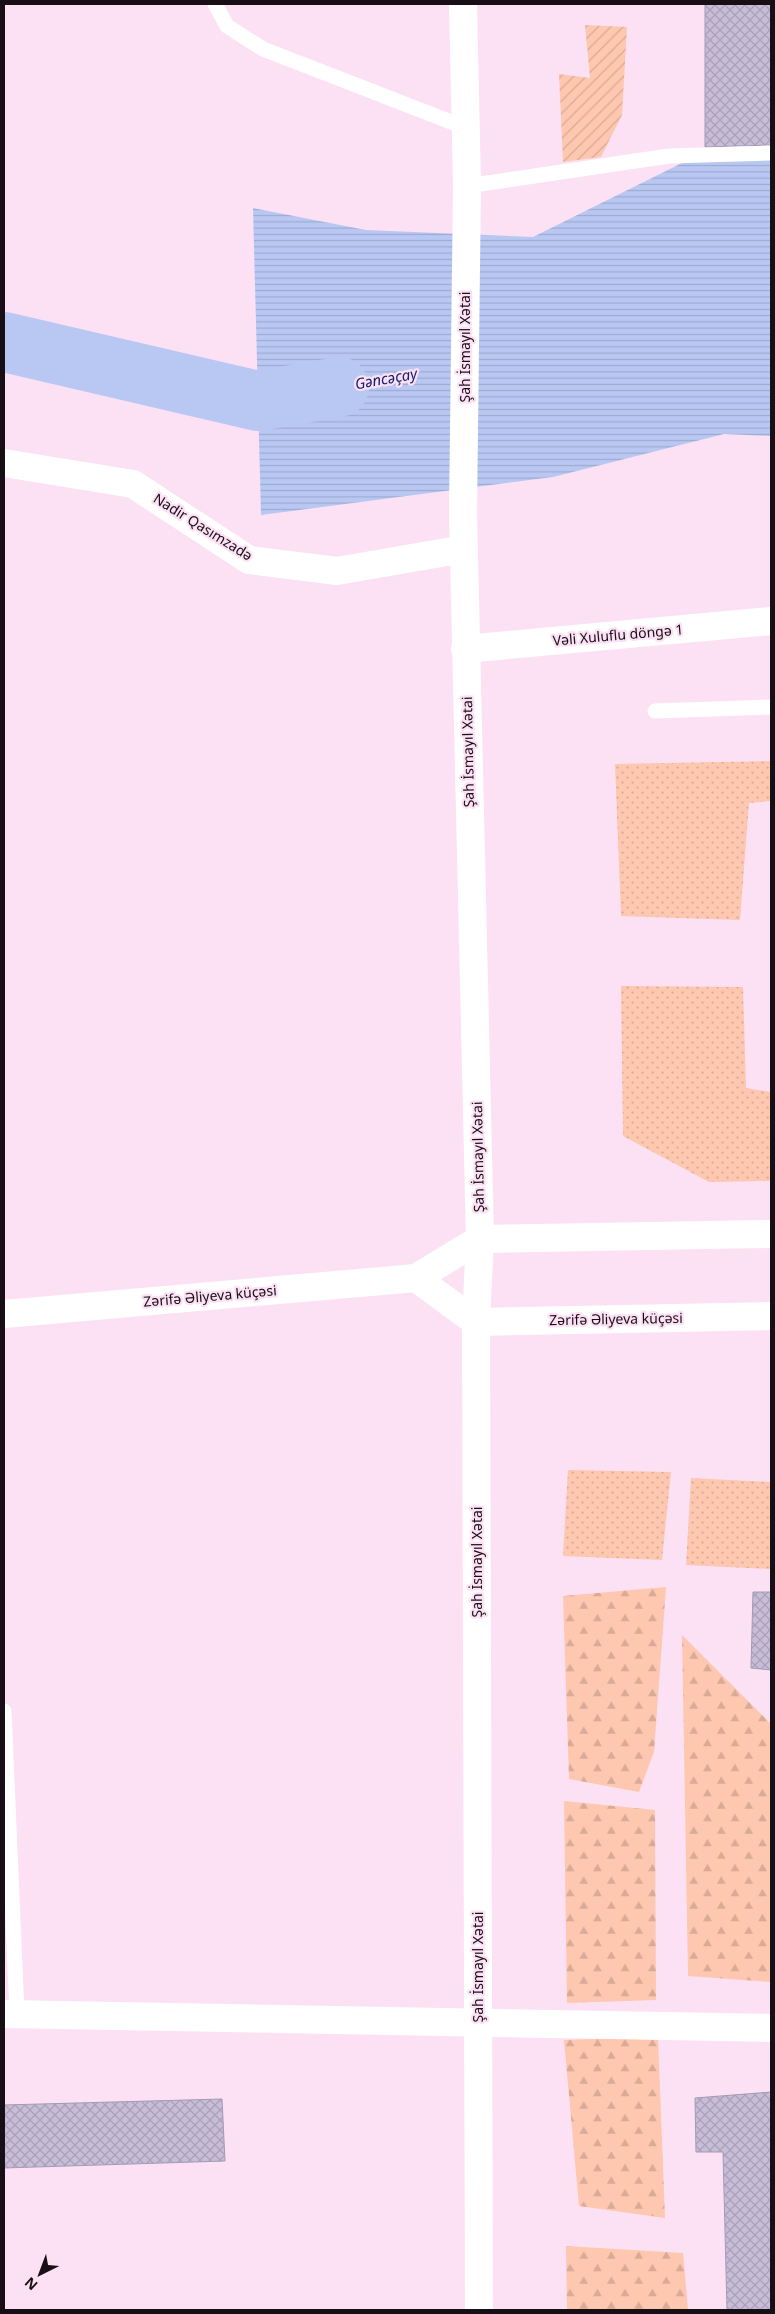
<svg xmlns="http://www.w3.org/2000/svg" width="775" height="2314" font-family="'Noto Sans',sans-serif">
<defs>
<pattern id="grass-dots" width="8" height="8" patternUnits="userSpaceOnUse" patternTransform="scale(1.25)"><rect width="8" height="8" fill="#fec7af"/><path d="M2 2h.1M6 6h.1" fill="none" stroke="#d9aa96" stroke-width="1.8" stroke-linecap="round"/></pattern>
<pattern id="forest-firs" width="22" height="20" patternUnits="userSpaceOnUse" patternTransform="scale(1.25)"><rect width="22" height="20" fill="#fec7af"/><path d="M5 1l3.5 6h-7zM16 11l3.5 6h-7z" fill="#d9aa96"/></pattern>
<pattern id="garden-furrows" width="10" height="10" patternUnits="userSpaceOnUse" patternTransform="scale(1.25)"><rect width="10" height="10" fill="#fec7af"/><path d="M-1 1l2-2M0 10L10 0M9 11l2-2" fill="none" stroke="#d9aa96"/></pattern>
<pattern id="water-rules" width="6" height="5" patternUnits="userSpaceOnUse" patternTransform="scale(1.25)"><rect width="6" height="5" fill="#b9c8f3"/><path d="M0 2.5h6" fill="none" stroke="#9eabd0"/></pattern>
<pattern id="building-cross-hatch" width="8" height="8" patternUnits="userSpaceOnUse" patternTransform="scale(1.25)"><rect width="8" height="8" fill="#c7bdd8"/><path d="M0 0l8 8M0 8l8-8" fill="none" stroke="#aaa1b9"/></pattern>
</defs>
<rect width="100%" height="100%" fill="#fce1f4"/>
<!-- grass -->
<path fill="url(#grass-dots)" d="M771,761v40l-22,2 -9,117 -119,-4 -6,-152z
M621,986l122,1 3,101 25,4v89l-62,1 -86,-46z
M568,1470l103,2 -9,88 -99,-4z
M691,1478l80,4v87l-85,-4z"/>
<!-- forest -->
<path fill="url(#forest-firs)" d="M666,1587l-12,165 -15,40 -70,-13 -6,-183z
M682,1635l89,89v258l-83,-6z
M564,1801l91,9 1,190 -89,3z
M658,2037l7,181 -86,-12 -15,-166z
M566,2246l117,7 5,57h-121z"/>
<!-- garden -->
<path fill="url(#garden-furrows)" d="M585,25l42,2 -5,88 -21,42 -38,5 -4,-88 31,4z"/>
<!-- water -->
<path fill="url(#water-rules)" d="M771,159v277l-47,-2 -171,43 -292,38 -8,-307 113,22 167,7 153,-76z"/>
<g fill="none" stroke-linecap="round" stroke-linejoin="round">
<!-- river -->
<path stroke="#b9c8f3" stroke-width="60" d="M4,342l254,59 81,-14"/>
</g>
<!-- building -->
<path fill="url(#building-cross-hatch)" stroke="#a49ab5" d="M705,4h66v141l-66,2z
M753,1592h18v78l-20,-2z
M771,2092v218h-44l-4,-158h-27l-1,-54z
M222,2099l3,62 -221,7v-63z"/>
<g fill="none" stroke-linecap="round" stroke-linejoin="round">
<!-- lane -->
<path stroke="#fff" stroke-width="15" d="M215,4l12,22 36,23 201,78
M467,186l202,-30 102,-3
M655,711l116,-4
M4,1711l13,302"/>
<!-- street -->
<path stroke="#fff" stroke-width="28" d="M4,463l129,21 116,76 88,11 127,-22
M465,649l306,-28
M4,1314l412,-36
M4,2014l767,14"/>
<!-- secondary -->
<path stroke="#fff" stroke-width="28" d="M771,1234l-291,5 -64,39 60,44 295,-6"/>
<!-- primary -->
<path stroke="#fff" stroke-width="28" d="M463,4l4,182 -4,327 17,726 -4,83 3,988"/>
</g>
<g text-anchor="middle" stroke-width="4.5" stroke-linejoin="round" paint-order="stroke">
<!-- street labels -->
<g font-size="14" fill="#180f16" stroke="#fce1f4">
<text transform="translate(465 347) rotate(-90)" y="5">Şah İsmayıl Xətai</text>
<text transform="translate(203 527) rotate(32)" y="5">Nadir Qasımzadə</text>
<text transform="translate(618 635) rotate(-5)" y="5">Vəli Xuluflu döngə 1</text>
<text transform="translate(468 752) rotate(-91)" y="5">Şah İsmayıl Xətai</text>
<text transform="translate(478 1157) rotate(-91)" y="5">Şah İsmayıl Xətai</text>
<text transform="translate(210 1296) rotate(-5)" y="5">Zərifə Əliyeva küçəsi</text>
<text transform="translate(616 1319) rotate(-1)" y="5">Zərifə Əliyeva küçəsi</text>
<text transform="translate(477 1562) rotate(-90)" y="5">Şah İsmayıl Xətai</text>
<text transform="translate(478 1967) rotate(-90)" y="5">Şah İsmayıl Xətai</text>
</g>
<!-- water labels -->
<g font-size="15" font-style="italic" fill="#15216f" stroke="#fce1f4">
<text transform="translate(386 379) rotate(-10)" y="5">Gəncəçay</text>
</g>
</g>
<!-- border -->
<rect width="775" height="2314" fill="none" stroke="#180f16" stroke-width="10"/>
<!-- north arrow -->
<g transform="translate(40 2274) rotate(222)" stroke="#fce1f4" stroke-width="4" paint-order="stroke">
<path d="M0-4L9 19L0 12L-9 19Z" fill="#180f16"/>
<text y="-8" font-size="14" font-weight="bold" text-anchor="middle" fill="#180f16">N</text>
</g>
</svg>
